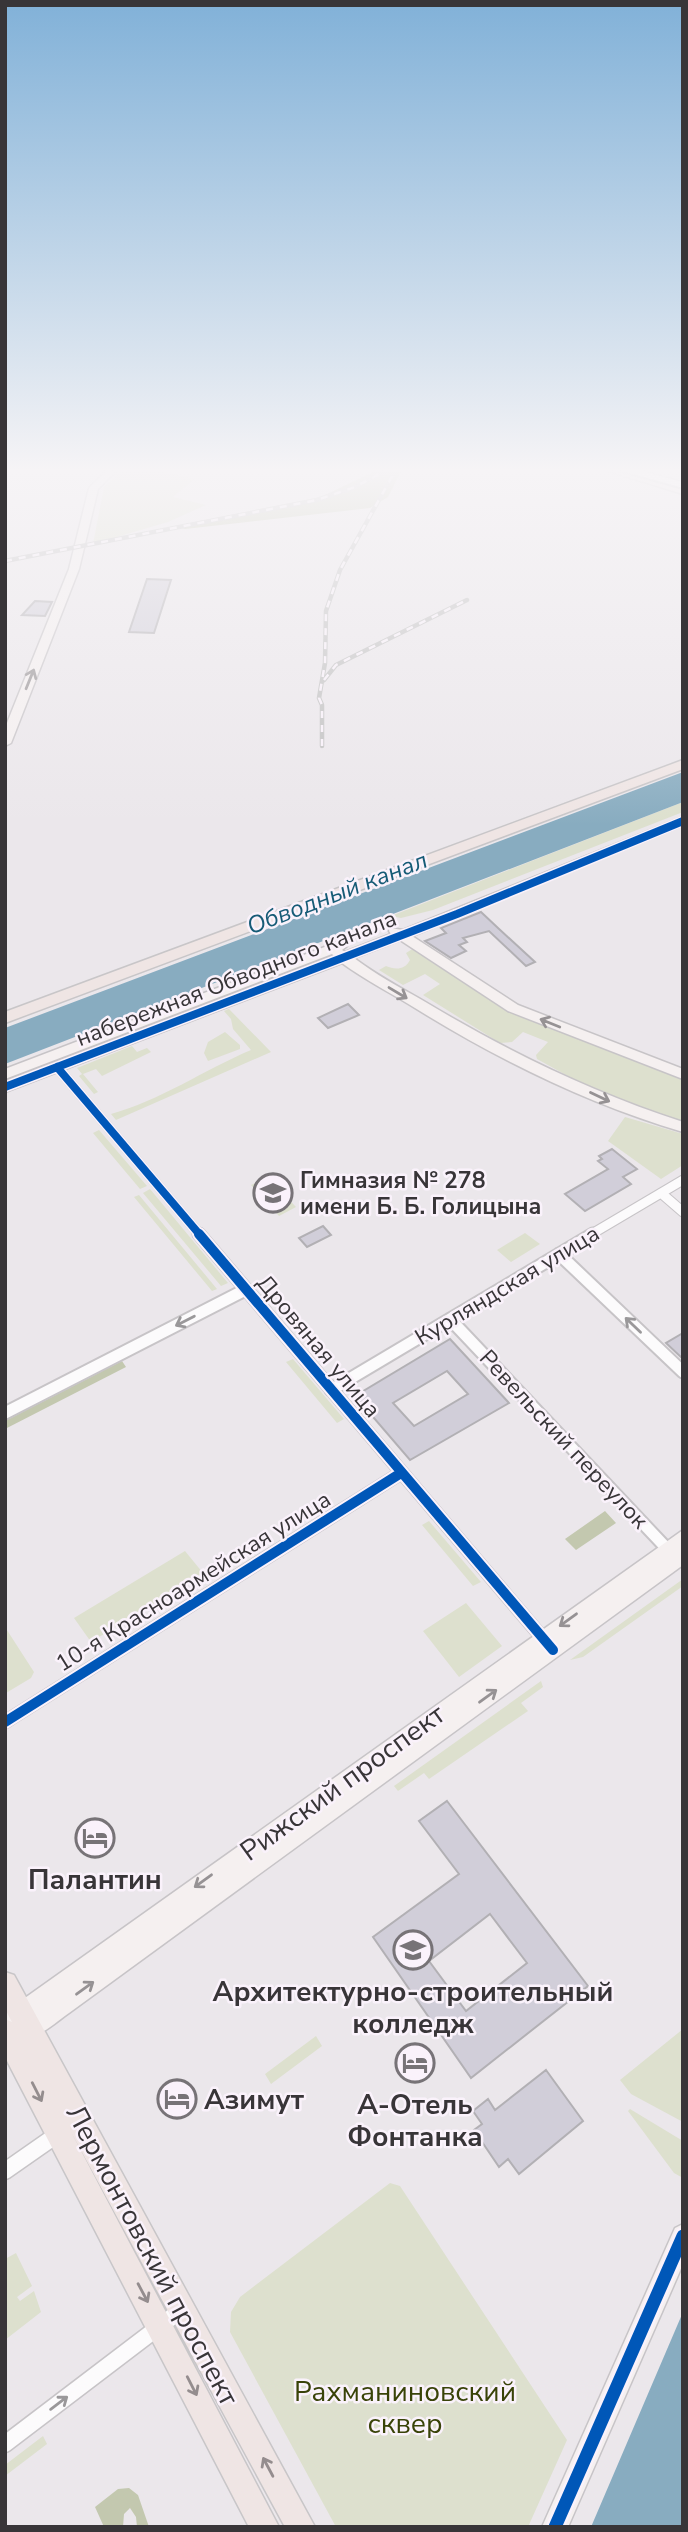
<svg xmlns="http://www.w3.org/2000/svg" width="688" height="2532" font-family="'Nunito Sans',sans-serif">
<rect width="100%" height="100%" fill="#ebe7eb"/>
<!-- green -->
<path fill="#dde0ce" d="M122,471h38l31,7 1,3 -19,16 33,8 -38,17 -75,22 11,-57z
M683,802v10l-250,98 -32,8 -10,-2z
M414,948l102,65 144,58 23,6v46l-79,-27 -67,-37 -1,-4 12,-13 -25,-10 -11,10 -12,1 -77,-48 17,-11 -15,-10 -22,11 -24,-15 7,-4c9,4 19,4 24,-6l-4,-7z
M229,1009l42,43 -155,68 -5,-6c48,-13 93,-44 140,-64l-18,-21 -2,-10 -7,-8z
M225,1032l15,13v4l-32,12 -4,-8 4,-11z
M132,1046l5,6 10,-4 4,4 -49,24 -6,-7 -13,5 15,18 -4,2 -15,-18 3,-2 -5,-6z
M625,1117l58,17v31l-22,14 -53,-38z
M99,1130l48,56 -7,3 -47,-56z
M268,1177l28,30 -17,9 -28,-31z
M150,1189l78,94 -7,3 -78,-93z
M139,1195l78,94 -5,2 -78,-94z
M525,1233l15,11 -29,18 -14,-12z
M293,1359l51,60 -7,4 -51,-61z
M429,1521l52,61 -8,4 -51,-61z
M185,1551l18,22 -112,69 -17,-24z
M683,1579v7l-100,71 -13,3z
M466,1603l36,43 -43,31 -36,-46z
M5,1627l29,45 -3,6 -25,15z
M541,1681l2,6 -22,16 7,8 -99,68 -5,-6 -26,18 -4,-5z
M683,2029v93l-52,-28 -11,-14z
M316,2036l6,10 -51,38 -6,-10z
M630,2109l53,32v37l-9,-5 -46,-62z
M390,2183l10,3 167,254 -39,87h-192l-106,-195 1,-20 9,-15z
M16,2253l16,33 -15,11 3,4 14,-10 7,21 -36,28v-81z
M43,2436l4,8 -42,32v-11z"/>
<!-- forest -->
<path fill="#c3c8af" d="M375,471h26l-13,26 -18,11 -185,21 -10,-3 146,-29z
M122,1361l4,6 -121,62v-8z
M605,1511l11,12 -40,27 -11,-11z
M129,2488l9,7 11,32h-12l-1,-10 -6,-9 -6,6 -1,13h-19l-9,-20 23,-18z"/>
<!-- water -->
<path fill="#88acc0" d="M683,772v30l-678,262v-36z
M683,2312v215h-92z"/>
<!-- building -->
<path fill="#d1ced9" stroke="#b2b0b4" stroke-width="2" fill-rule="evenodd" d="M147,579l24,1 -17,53 -25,-1z
M35,601l17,1 -7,14 -23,-1z
M481,912l17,16 37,34 -9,4 -37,-35 -26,7 4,4 -8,3 7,6 -15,7 -26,-17 21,-8 -5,-5z
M348,1004l11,11 -31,13 -10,-10z
M612,1149l25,20 -14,8 8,7 -46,27 -20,-17 43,-25 -10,-8 4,-2 -3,-3z
M323,1226l8,9 -24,12 -8,-9z
M683,1333v26l-17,-16z
M450,1339l59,64 -99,57 -55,-64zM447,1371l21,23 -54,32 -21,-23z
M447,1801l141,185 -117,92 -98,-141 86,-63 -40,-53zM490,1914l37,49 -61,48 -37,-50z
M546,2070l37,51 -64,53 -11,-15 -9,8 -25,-37 8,-6 -9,-13 15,-12 7,11z"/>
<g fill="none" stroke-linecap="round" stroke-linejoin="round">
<!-- street-far3 casing -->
<g stroke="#c7c4c7" stroke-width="10">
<path id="street-far3" d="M628,471l55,15"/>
</g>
<!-- street-far2 casing -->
<g stroke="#c7c4c7" stroke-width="11">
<path id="street-far2" d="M57,1067l143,168
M661,1193l22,19
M590,1235l93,-55"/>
</g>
<!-- street-far1 casing -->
<g stroke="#c7c4c7" stroke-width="15">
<path id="street-far1" d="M199,1234l347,408
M559,1254l124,118
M450,1319l222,235
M331,1390l262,-156
M5,1413l240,-123
M5,1722l396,-249"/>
</g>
<!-- street casing -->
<g stroke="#c7c4c7" stroke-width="19">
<path id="street" d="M5,2171l53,-37
M5,2444l176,-134"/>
</g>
<!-- secondary casing -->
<g stroke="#c7c4c7" stroke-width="3">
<path id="secondary" d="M106,471h10l-18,18 -19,80 -68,174 -6,3v-18l64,-159 20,-81z
M683,817v8l-271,111 106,69 165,64v10l-175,-68 -108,-71 -46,18c21,16 45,29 68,42 83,50 168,92 261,122v10c-95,-28 -184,-72 -268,-124 -24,-15 -50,-28 -73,-45l-337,129v-10l329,-126 -2,-2 -327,125v-10l330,-126h10l2,3 -5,4 3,2 46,-18 -2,-3 1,-3 13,2z
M683,1530v35l-614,448c-16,11 -35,31 -55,23l-9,-17 3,-9z
M683,2224v40l-115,263h-26l133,-299z"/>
</g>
<!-- primary casing -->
<g stroke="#c8c6c8" stroke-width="3">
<path id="primary" d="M608,471h16l59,17v6z
M683,760v9l-678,254v-11z
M5,1972l9,3 301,552h-30l-215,-397 209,397h-30l-244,-470v-38l7,3 -7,-13z"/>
</g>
<!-- street-far3 -->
<use href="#street-far3" stroke="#fcfbfc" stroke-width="7"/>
<!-- street-far2 -->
<use href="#street-far2" stroke="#fcfbfc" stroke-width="9"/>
<!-- street-far1 -->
<use href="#street-far1" stroke="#fcfbfc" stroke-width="11"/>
<!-- street -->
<use href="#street" stroke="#fcfbfc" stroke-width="16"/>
<!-- secondary -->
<use href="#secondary" fill="#f5f0f0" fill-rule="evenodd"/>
<!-- primary -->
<use href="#primary" fill="#efe5e4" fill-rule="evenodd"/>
<!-- tram -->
<path stroke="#c0c0c0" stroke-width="2" d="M618,471l65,18"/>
<!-- rail casing -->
<g stroke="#c0c0c0" stroke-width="4.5">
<path id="rail" d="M5,561l312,-61 38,-13 30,-16
M324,680l12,-15 131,-65
M322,746v-41l-3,-7 6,-35 1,-52 14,-41 55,-99"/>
</g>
<!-- rail -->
<use href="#rail" stroke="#faf2fb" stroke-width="2.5" stroke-dasharray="7" stroke-linecap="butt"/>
<!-- cycleway-far2 casing -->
<g stroke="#faf2fb" stroke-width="11">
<path id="cycleway-far2" d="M57,1067l143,168
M5,1087l452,-173 226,-93"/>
</g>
<!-- cycleway-far1 casing -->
<g stroke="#faf2fb" stroke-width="14">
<path id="cycleway-far1" d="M199,1234l354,416
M5,1722l396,-249"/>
</g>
<!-- cycleway casing -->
<g stroke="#faf2fb" stroke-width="18">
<path id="cycleway" d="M555,2527l128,-291"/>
</g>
<!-- cycleway-far2 -->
<use href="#cycleway-far2" stroke="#0057b8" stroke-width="8"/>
<!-- cycleway-far1 -->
<use href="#cycleway-far1" stroke="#0057b8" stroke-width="10"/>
<!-- cycleway -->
<use href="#cycleway" stroke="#0057b8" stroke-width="13"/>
</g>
<!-- one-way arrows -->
<defs><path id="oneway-shaft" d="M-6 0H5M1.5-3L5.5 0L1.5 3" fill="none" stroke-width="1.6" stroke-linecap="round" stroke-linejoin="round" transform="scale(1.75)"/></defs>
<g stroke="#969294">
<use href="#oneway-shaft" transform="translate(30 679) rotate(-68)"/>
<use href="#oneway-shaft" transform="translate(398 993) rotate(31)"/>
<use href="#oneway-shaft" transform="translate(550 1023) rotate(-158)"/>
<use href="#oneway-shaft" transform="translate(600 1097) rotate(25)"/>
<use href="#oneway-shaft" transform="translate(568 1620) rotate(144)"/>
<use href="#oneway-shaft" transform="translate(488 1696) rotate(-36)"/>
<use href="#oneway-shaft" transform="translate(203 1881) rotate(144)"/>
<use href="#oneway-shaft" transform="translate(85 1988) rotate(-36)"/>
</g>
<g stroke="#9a989a">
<use href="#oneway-shaft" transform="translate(185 1321) rotate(153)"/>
<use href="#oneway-shaft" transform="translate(633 1325) rotate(-136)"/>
<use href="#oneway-shaft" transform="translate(59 2403) rotate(-37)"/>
</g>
<g stroke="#948d8e">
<use href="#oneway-shaft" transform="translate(37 2092) rotate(63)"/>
<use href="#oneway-shaft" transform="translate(143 2293) rotate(62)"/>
<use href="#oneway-shaft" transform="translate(192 2386) rotate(63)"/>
<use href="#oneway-shaft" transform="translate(268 2467) rotate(-118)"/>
</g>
<!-- sky -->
<linearGradient id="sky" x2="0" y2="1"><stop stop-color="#81b1d8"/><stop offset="0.57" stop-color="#f6f4f6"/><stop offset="1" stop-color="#f6f4f6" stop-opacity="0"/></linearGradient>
<rect width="688" height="825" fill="url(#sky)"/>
<!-- icons -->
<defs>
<g id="school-ring" transform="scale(2.0125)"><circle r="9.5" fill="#faf2fb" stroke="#777377" stroke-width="1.5"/><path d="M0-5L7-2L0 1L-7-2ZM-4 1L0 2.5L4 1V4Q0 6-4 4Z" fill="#777377"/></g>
<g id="hotel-ring" transform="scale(2.0125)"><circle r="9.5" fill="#faf2fb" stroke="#777377" stroke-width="1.5"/><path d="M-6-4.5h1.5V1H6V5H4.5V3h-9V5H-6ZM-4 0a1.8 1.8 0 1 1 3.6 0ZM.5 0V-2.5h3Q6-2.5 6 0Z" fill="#777377"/></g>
<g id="university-ring" transform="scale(2.0125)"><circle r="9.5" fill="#faf2fb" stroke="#777377" stroke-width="1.5"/><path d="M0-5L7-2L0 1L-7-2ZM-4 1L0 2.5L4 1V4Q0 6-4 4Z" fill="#777377"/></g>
</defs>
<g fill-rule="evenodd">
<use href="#school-ring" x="273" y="1193"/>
<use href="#hotel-ring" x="95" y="1838"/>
<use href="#university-ring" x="413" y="1950"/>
<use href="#hotel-ring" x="415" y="2063"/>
<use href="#hotel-ring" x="177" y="2099"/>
</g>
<g text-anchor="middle" stroke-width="5" stroke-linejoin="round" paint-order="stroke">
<!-- street labels -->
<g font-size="23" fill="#383538" stroke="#faf2fb">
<text transform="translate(236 978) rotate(-21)" y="8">набережная Обводного канала</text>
<text transform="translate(507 1285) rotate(-31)" y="8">Курляндская улица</text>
<text transform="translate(319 1346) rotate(50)" y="8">Дровяная улица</text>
<text transform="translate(564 1439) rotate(47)" y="8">Ревельский переулок</text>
<text transform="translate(193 1581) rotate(-32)" y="8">10-я Красноармейская улица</text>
</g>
<!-- poi labels -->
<g font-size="23" font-weight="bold" fill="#383538" stroke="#faf2fb" text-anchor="start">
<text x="300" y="1188">Гимназия № 278<tspan x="300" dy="26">имени Б. Б. Голицына</tspan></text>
</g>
<!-- water labels -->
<g font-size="24" font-style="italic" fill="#165b76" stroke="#faf2fb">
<text transform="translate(337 893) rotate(-21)" y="8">Обводный канал</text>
</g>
<!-- near-street labels -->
<g font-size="28" fill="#383538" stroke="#faf2fb">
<text transform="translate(342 1782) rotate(-36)" y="10">Рижский проспект</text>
<text transform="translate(153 2255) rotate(62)" y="10">Лермонтовский проспект</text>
</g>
<!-- near-poi labels -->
<g font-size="28" font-weight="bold" fill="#383538" stroke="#faf2fb">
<text x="95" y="1889">Палантин</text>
<text x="413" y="2001">Архитектурно-строительный<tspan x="413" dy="32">колледж</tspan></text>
<text x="204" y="2109" text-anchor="start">Азимут</text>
<text x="415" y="2114">A-Отель<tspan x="415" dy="32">Фонтанка</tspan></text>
</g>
<!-- near-park labels -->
<g font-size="28" fill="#394308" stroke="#faf2fb">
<text x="405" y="2401">Рахманиновский<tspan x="405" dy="32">сквер</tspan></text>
</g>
</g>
<!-- border -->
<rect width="688" height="2532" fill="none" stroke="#383538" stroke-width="14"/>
</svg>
